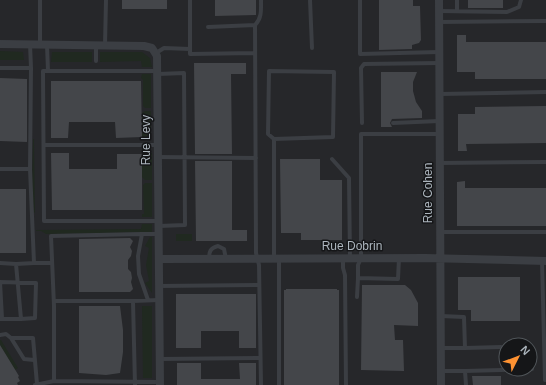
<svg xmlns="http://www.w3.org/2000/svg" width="546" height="385" font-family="Arial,sans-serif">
<rect width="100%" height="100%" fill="#1b1b1d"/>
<!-- built -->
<path fill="#26272a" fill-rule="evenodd" d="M0,0h546v385h-546zM506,345h24v24h-24z"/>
<!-- green -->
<path fill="#202920" d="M0,51l23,1 1,8h-24z
M52,52h40v10h-41z
M100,52h42l8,6 2,9h-10l-1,-6 -41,1z
M142,74h9v34h-6l-2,-2v-26l-2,-2z
M145,111h6v26h-9v-24z
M33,139h1l1,74 -1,-1 -2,-23z
M152,153v27h-7l-3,-3v-23z
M145,183h7v34h-10v-3h2l-1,-29z
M142,224h10v8l-106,2 -5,-3h-5v-1l105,-1z
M176,234h16v7h-16z
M150,237h2v56l-7,-10 4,-2 -3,-16 3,-17 -4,-2z
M142,306h10v72h-9z
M0,340h1l17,28 -3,2 -14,-23h-1z"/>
<!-- building -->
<path fill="#44464a" d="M122,0h45v9h-45z
M215,0h41v15l-41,1z
M379,0h34v6h7l1,34 -2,3 -7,2v4l-33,1z
M468,0h35v8h-35z
M457,35h9v7h80v37h-71v-7h-18z
M194,63h52v11h-15l1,80h-37z
M381,72h36l-4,10v9l3,11 6,9v7l-30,1 -2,4 2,4h-11z
M0,78l27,1v63l-27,-1z
M51,81h90l1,56 -26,1 -1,-16h-46l-1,16h-17z
M546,106v37l-80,1 1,7h-9v-37h17v-7z
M51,153h18v16h48v-15h25v56h-90z
M280,159h40v21h22v60h-41v-7h-20z
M195,161h37v69h15v11h-51z
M465,181v7h81v38h-89v-44z
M0,189h26v64h-26z
M130,238l3,3 -3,6 2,4 -1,5 -3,4v9l3,3 1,6 -1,4 2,7 -3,3h-51v-53z
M458,277h62v44h-49v-11h-13z
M362,285h43l6,5 7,13v23l-24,-1 1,15h8l1,31 -43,-1z
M286,289h51v1h2v95h-55v-95h2z
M176,294h80v54h-17v-17h-38v17h-25z
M79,306h41l3,24v22l-3,21 -14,2 -27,-2z
M0,345l19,31 -1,1 2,4 -3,2 1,2h-18z
M177,363h24v16h39l-1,-16h17v22h-79z
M472,376h29v9h-28z"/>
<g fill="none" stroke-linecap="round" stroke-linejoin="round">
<!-- lane -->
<path stroke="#3b3e43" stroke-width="4" d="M190,0v54l65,-1
M310,0l2,48
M360,0v54l79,-2
M439,11l68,1 12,-5 2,-7
M457,11v-11
M439,22l107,-1
M255,25c7,-7 6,-15 6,-25
M208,27l47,-2 1,228 3,12 2,120
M40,44v-44
M47,45l1,26
M105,45l1,-45
M96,46v15
M156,53l8,-5 26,1
M0,68h31l-1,-24
M158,71h-115l1,150h114
M158,74l26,-1 1,152 -26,1
M440,94l106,-2
M362,123l-1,-55 3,-4 75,-1
M393,123l46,-2
M44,145h114
M158,157l98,1
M332,159l17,19 1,80
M440,163l106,-1
M0,169h30l1,-101
M440,232h106
M142,234l-91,2 3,70v75l106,1
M343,258v10l2,7 1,110
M399,258l-1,21 -40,-1v-13l3,-7v-124h78
M209,259c0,-7 1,-11 9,-13l6,3 2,10
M274,259v-120l-6,-5 1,-63 65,1 -1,65 -59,2
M542,261l3,119
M0,263l16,1 5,55h-21
M34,263h17
M16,264l18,-1 -4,-94
M159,286l100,-1
M357,297l1,-19
M148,300l-9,-26 -1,-18 4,-22h16
M54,301h79l2,84
M133,301l26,-1
M441,316l23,1 1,31h-24
M2,318l-2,-36 36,1 -1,35 -14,1
M0,335l6,-1 5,4h22l4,46
M11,338l13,21 10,1
M465,348l36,-1
M160,359l100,-1
M441,371h24l1,14
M465,371l67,-2
M35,385l19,-4
M279,385v-126"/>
<!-- street -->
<path stroke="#3b3e43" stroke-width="8" d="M439,0l2,385
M0,44l144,2 8,2 5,8 3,329
M159,259l266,-1 121,3"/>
</g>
<g text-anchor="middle" stroke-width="3" stroke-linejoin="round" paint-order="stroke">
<!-- street labels -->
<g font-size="12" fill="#acb5bd" stroke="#151618">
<text transform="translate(146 140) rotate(-90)" y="4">Rue Levy</text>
<text transform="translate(428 193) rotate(-90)" y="4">Rue Cohen</text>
<text x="352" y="250">Rue Dobrin</text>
</g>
</g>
<!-- north arrow -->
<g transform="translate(518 357) rotate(48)"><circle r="19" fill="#151618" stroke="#51565a"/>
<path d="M0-3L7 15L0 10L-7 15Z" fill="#fe9232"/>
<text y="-6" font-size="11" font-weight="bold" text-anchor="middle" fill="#acb5bd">N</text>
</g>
</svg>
